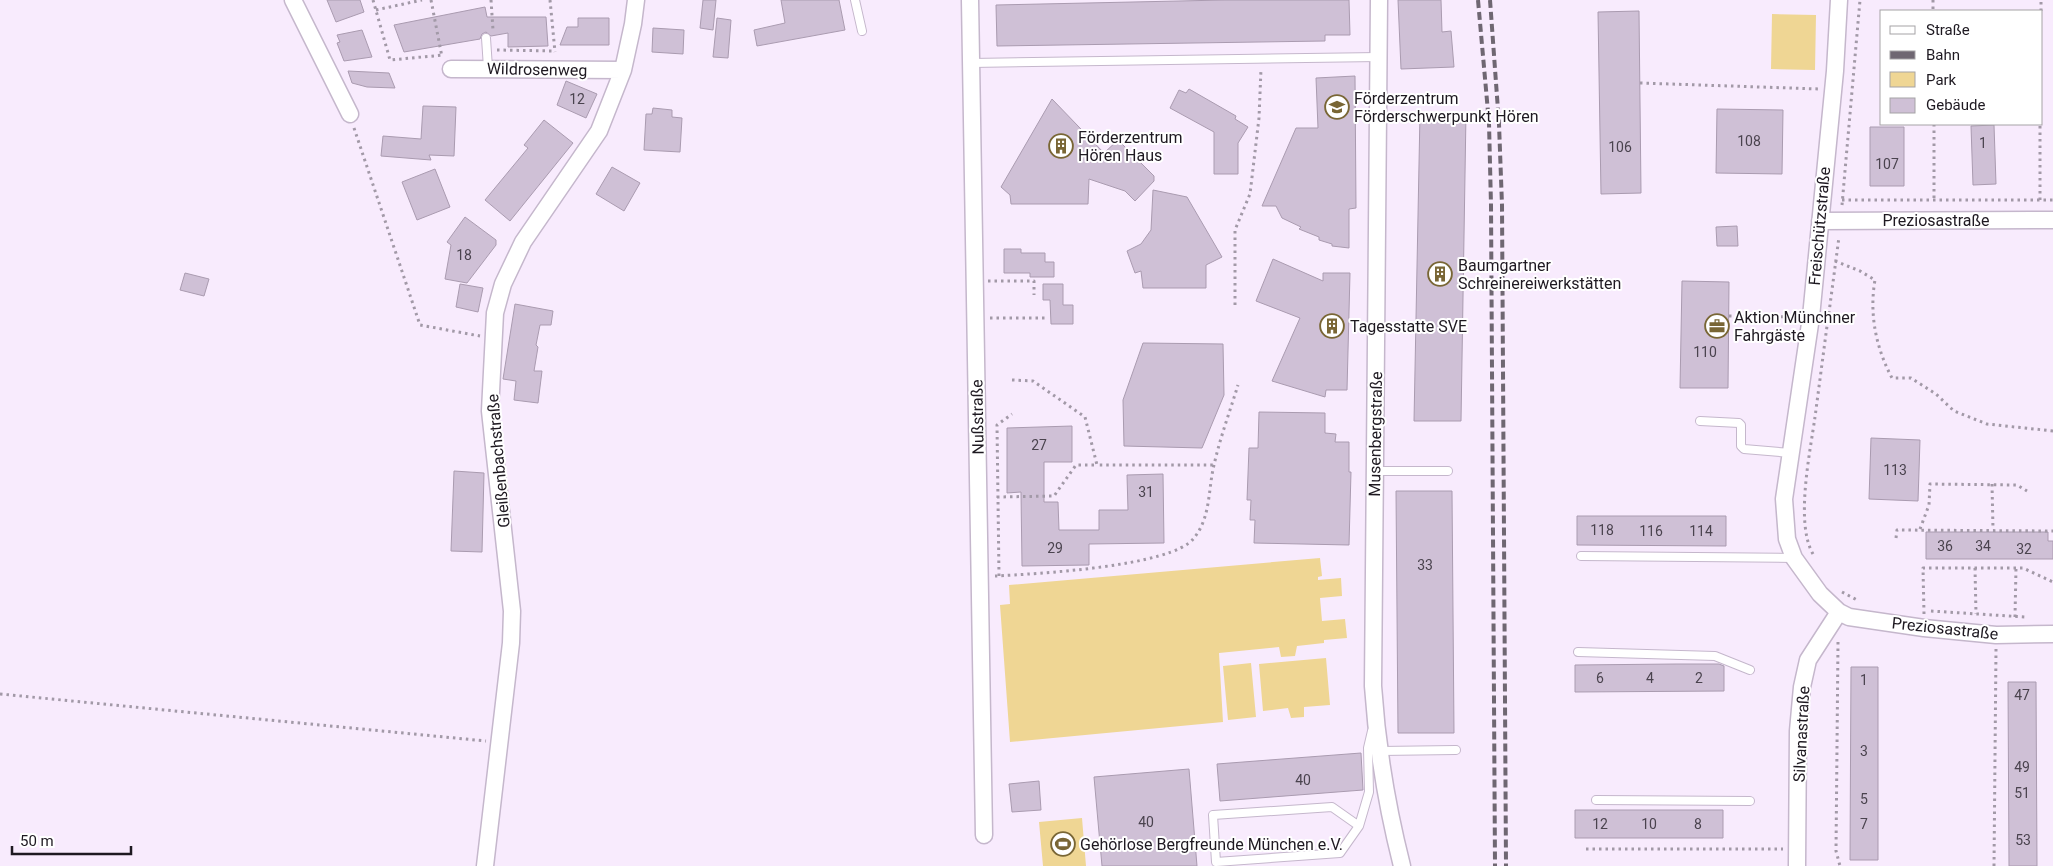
<svg xmlns="http://www.w3.org/2000/svg" width="2053" height="866" font-family="Roboto,sans-serif">
<rect width="100%" height="100%" fill="#f8ebfd"/>
<!-- green -->
<path fill="#efd694" d="M1772,14l44,1 -1,55 -44,-1z
M1320,558l2,18 -4,1v3l23,-2 1,18 -22,2 2,23 23,-2 2,19 -23,2v3l-27,3 -2,10 -14,1 -2,-10 -60,6 4,69 -213,20 -10,-137 10,-1 -1,-19z
M1326,658l4,47 -26,2v10l-13,1 -3,-10 -25,3 -4,-47z
M1251,663l5,54 -28,3 -5,-54z
M1082,818l4,48h-43l-4,-44z"/>
<!-- building -->
<path fill="#cfc0d6" stroke="#aa9bb0" d="M327,0h33l4,12 -28,10z
M703,0h13l-3,30 -13,-2z
M781,0h58l6,30 -88,16 -3,-16 31,-7z
M1224,0h125l1,35h-25v6l-328,5 -1,-41z
M1398,0h43l1,32 9,-1 3,36 -53,2z
M485,7l2,10h59l2,29 -40,1v-14l-17,3 -5,-4 -4,2 -2,5 -76,13 -10,-27z
M1639,11l2,182 -40,1 -3,-182z
M578,18h31v27h-49l7,-18h11z
M717,18l14,2 -3,38 -15,-1z
M653,28l31,2 -1,24 -31,-2z
M362,30l10,27 -28,4 -7,-18 3,-1 -3,-7z
M348,71l41,2 6,15 -28,-1 -15,-4z
M1355,76l1,132 -7,1v39l-17,-2v-2l-13,-4v-3l-20,-8 2,-2 -19,-9 -6,-12h-14l34,-78h22l-2,-50z
M566,81l31,13 -11,24 -29,-13z
M1189,89l47,27 -1,3 13,8 -10,16v31h-24v-42l-44,-24 9,-18 7,3z
M1052,99l52,54 14,-13 36,36v5l-19,20 -10,-10 -36,-12 -1,25h-77l-1,-9 -9,-8z
M423,106l33,1 -2,49 -25,-1 2,5 -50,-4 2,-20 38,3z
M653,108l19,2v7l10,1 -2,34 -36,-2 2,-36h6z
M1717,109l66,1 -1,64 -66,-1z
M1420,113h46l-5,308h-47z
M544,120l29,23 -63,78 -25,-21 43,-52 -4,-3z
M1994,125l2,59 -23,1 -2,-59z
M1870,127h34v59h-34z
M612,167l28,16 -16,28 -28,-17z
M435,169l15,38 -33,13 -15,-38z
M1153,190l34,7 35,60 -16,8v23h-63l-2,-17 -6,2 -8,-22 14,-7 10,-14z
M465,217l31,23v5l-29,38 -22,-4 6,-34 -4,-3z
M1737,226l1,20h-21l-1,-19z
M1004,249h17v4h24v9h9v15h-24v-4h-26z
M1273,259l50,22v-8h27l-3,117h-21l-1,7 -53,-16 28,-63 -44,-17z
M185,273l24,6 -5,17 -24,-6z
M1682,281l47,1 -1,106h-48z
M460,284l23,4 -5,24 -22,-5z
M1043,284h20v21h10v19h-22l-1,-24h-7z
M515,304l38,7 -2,14h-11l-4,20 2,2 -4,24h8l-4,32 -24,-3 2,-19 -13,-2z
M1143,343l80,1 1,51 -22,53 -78,-2 -1,-46z
M1259,412l66,1v20l11,1 -1,8h14v30h2l-2,73 -95,-2 1,-23h-5l1,-20h-4l2,-52h9z
M1072,426v36h-28v40h14l1,28h40v-20h29l-1,-35 36,-1 1,69 -75,1v21l-67,1 -1,-74 -14,1v-65z
M1871,438l49,2 -2,61 -49,-2z
M454,471l30,2 -2,79 -31,-1z
M1396,491h56l2,242h-56z
M1577,516h149v30l-149,-1z
M1926,532h122v9h5v18h-127z
M1676,664h43l5,2v25l-149,1v-27z
M1851,667h27v193h-28z
M2008,682h28l1,184h-28z
M1361,753l2,37 -143,11 -3,-37z
M1189,769l8,97h-95l-8,-89z
M1039,781l2,29 -29,2 -3,-28z
M1575,810h148v28h-148z"/>
<g fill="none" stroke-linecap="round" stroke-linejoin="round">
<!-- service casing -->
<g stroke="#c5b7cc" stroke-width="10">
<path id="service" d="M855,0l7,31
M486,38l2,30
M971,63l408,-6
M1700,421l39,2 2,2v21l3,3 47,4
M1375,471h73
M1581,556l213,2
M1578,652l137,4 35,14
M1380,751l76,-1
M1596,800l154,1
M1359,826l-27,-19 -119,8 3,47 124,-9 19,-27 10,-34 -1,-44 4,-17"/>
</g>
<!-- minor casing -->
<g stroke="#c5b7cc" stroke-width="19">
<path id="minor" d="M293,0l57,114
M970,0l14,835
M1379,0l-6,686c4,60 14,121 29,180
M1839,0l-4,71 -24,246 -27,182 3,40 7,19 26,36 19,18 10,5 75,11 72,7 57,-1
M451,69l172,1
M1820,221l233,-1
M485,866l26,-223 1,-32 -22,-200 5,-98 8,-29 20,-42 76,-111 24,-61 10,-46 3,-24
M1797,866l1,-135 4,-44 6,-27 31,-48"/>
</g>
<!-- path -->
<path stroke="#a299a7" stroke-width="3" stroke-dasharray="2.5 4" stroke-linecap="butt" d="M373,0l17,60 54,-5
M431,0l11,57
M491,0l2,30
M550,0l5,52
M1933,0v11
M376,10l46,-10
M2041,11v-11
M497,50l58,1
M1640,83l180,6
M1934,124v76
M354,128l66,197 60,11
M1842,200h211
M2040,200v-76
M1842,205l18,-205
M1835,261l25,10 15,9c-6,34 1,68 17,98h19l25,16 18,17 33,13 66,7
M988,281h46v14
M1235,305v-75l15,-36 9,-76 2,-49
M1729,316l66,1
M990,318h57
M1828,320l11,-83
M1012,380l21,1 52,36 12,48h116
M1992,484l1,45
M997,497l57,-1 22,-31h21
M1920,529l9,-24 1,-21 87,1 10,6
M1896,538l1,-8 156,1
M1813,554c-18,-31 -3,-101 2,-137 4,-30 8,-61 12,-91
M1975,568l1,46
M995,576c38,-2 177,-9 199,-38 17,-21 14,-49 20,-73 6,-27 16,-54 24,-80
M999,576l-2,-151 15,-11
M1842,592l17,9
M1931,611l94,6
M1924,614l-1,-46h100l30,14
M2015,617l1,-49
M1838,642l-2,209 4,15
M0,694l486,47
M1586,849h197
M1994,866l2,-217"/>
<!-- service -->
<use href="#service" stroke="#fff" stroke-width="8"/>
<!-- minor -->
<use href="#minor" stroke="#fff" stroke-width="16"/>
<!-- rail -->
<path stroke="#6f6772" stroke-width="4" stroke-dasharray="8 4" stroke-linecap="butt" d="M1478,0l11,123 2,82 4,661
M1490,0l9,124 3,81 4,661"/>
</g>
<!-- icons -->
<defs>
<g id="school-ring" transform="scale(1.25)"><circle r="9.5" fill="#fff" stroke="#796635" stroke-width="1.5"/><path d="M0-5L7-2L0 1L-7-2ZM-4 1L0 2.5L4 1V4Q0 6-4 4Z" fill="#796635"/></g>
<g id="building-ring" transform="scale(1.25)"><circle r="9.5" fill="#fff" stroke="#796635" stroke-width="1.5"/><path d="M-4-6H4V6H1V3H-1V6H-4ZM-2.5-4.3h1.7v1.8h-1.7ZM.8-4.3h1.7v1.8H.8ZM-2.5-1h1.7V.8h-1.7ZM.8-1h1.7V.8H.8Z" fill="#796635"/></g>
<g id="office-ring" transform="scale(1.25)"><circle r="9.5" fill="#fff" stroke="#796635" stroke-width="1.5"/><path d="M-6-3h4V-5.5h4V-3h4V5H-6ZM-1-4.5V-3h2v-1.5ZM-6 0V1H6V0Z" fill="#796635"/></g>
<g id="stadium-ring" transform="scale(1.25)"><circle r="9.5" fill="#fff" stroke="#796635" stroke-width="1.5"/><path d="M0-5a6.5 5 0 1 0 0 10a6.5 5 0 1 0 0-10ZM-3.5-1.8h7v3.6h-7Z" fill="#796635"/></g>
</defs>
<g fill-rule="evenodd">
<use href="#school-ring" x="1337" y="107"/>
<use href="#building-ring" x="1061" y="146"/>
<use href="#building-ring" x="1440" y="274"/>
<use href="#building-ring" x="1332" y="326"/>
<use href="#office-ring" x="1717" y="326"/>
<use href="#stadium-ring" x="1063" y="844"/>
</g>
<g text-anchor="middle" stroke-width="4" stroke-linejoin="round" paint-order="stroke">
<!-- number labels -->
<g font-size="14" fill="#4a434e">
<text x="577" y="104">12</text>
<text x="1749" y="146">108</text>
<text x="1983" y="148">1</text>
<text x="1620" y="152">106</text>
<text x="1887" y="169">107</text>
<text x="464" y="260">18</text>
<text x="1705" y="357">110</text>
<text x="1039" y="450">27</text>
<text x="1895" y="475">113</text>
<text x="1146" y="497">31</text>
<text x="1602" y="535">118</text>
<text x="1651" y="536">116</text>
<text x="1701" y="536">114</text>
<text x="1945" y="551">36</text>
<text x="1983" y="551">34</text>
<text x="1055" y="553">29</text>
<text x="2024" y="554">32</text>
<text x="1425" y="570">33</text>
<text x="1600" y="683">6</text>
<text x="1650" y="683">4</text>
<text x="1699" y="683">2</text>
<text x="1864" y="685">1</text>
<text x="2022" y="700">47</text>
<text x="1864" y="756">3</text>
<text x="2022" y="772">49</text>
<text x="1303" y="785">40</text>
<text x="2022" y="798">51</text>
<text x="1864" y="804">5</text>
<text x="1146" y="827">40</text>
<text x="1600" y="829">12</text>
<text x="1649" y="829">10</text>
<text x="1698" y="829">8</text>
<text x="1864" y="829">7</text>
<text x="2023" y="845">53</text>
</g>
<!-- street labels -->
<g font-size="16" fill="#1e1921" stroke="#fff">
<text transform="translate(537 69) rotate(1)" y="6">Wildrosenweg</text>
<text x="1936" y="226">Preziosastraße</text>
<text transform="translate(1819 226) rotate(-85)" y="6">Freischützstraße</text>
<text transform="translate(977 417) rotate(-91)" y="6">Nußstraße</text>
<text transform="translate(1375 434) rotate(-89)" y="6">Musenbergstraße</text>
<text transform="translate(498 461) rotate(-95)" y="6">Gleißenbachstraße</text>
<text transform="translate(1945 628) rotate(6)" y="6">Preziosastraße</text>
<text transform="translate(1801 734) rotate(-87)" y="6">Silvanastraße</text>
</g>
<!-- poi labels -->
<g font-size="16" fill="#1e1921" stroke="#fff" text-anchor="start">
<text x="1354" y="104">Förderzentrum<tspan x="1354" dy="18">Förderschwerpunkt Hören</tspan></text>
<text x="1078" y="143">Förderzentrum<tspan x="1078" dy="18">Hören Haus</tspan></text>
<text x="1458" y="271">Baumgartner<tspan x="1458" dy="18">Schreinereiwerkstätten</tspan></text>
<text x="1734" y="323">Aktion Münchner<tspan x="1734" dy="18">Fahrgäste</tspan></text>
<text x="1350" y="332">Tagesstatte SVE</text>
<text x="1080" y="850">Gehörlose Bergfreunde München e.V.</text>
</g>
</g>
<!-- legend -->
<rect x="1880" y="10" width="162" height="115" fill="#ffffff" stroke="#a5a3a6"/>
<rect x="1890" y="26" width="25" height="8" fill="#ffffff" stroke="#a5a3a6"/>
<text x="1926" y="35" font-size="15" fill="#1e1921">Straße</text>
<rect x="1890" y="51" width="25" height="8" fill="#6f6772" stroke="#a5a3a6"/>
<text x="1926" y="60" font-size="15" fill="#1e1921">Bahn</text>
<rect x="1890" y="72" width="25" height="15" fill="#efd694" stroke="#a5a3a6"/>
<text x="1926" y="85" font-size="15" fill="#1e1921">Park</text>
<rect x="1890" y="98" width="25" height="15" fill="#cfc0d6" stroke="#a5a3a6"/>
<text x="1926" y="110" font-size="15" fill="#1e1921">Gebäude</text>
<!-- scale -->
<path d="M12 846v8h119v-8" fill="none" stroke="#1e1921" stroke-width="2.5"/>
<text x="20" y="846" font-size="15" fill="#1e1921" stroke="#ffffff" stroke-width="4" paint-order="stroke">50 m</text>
</svg>
